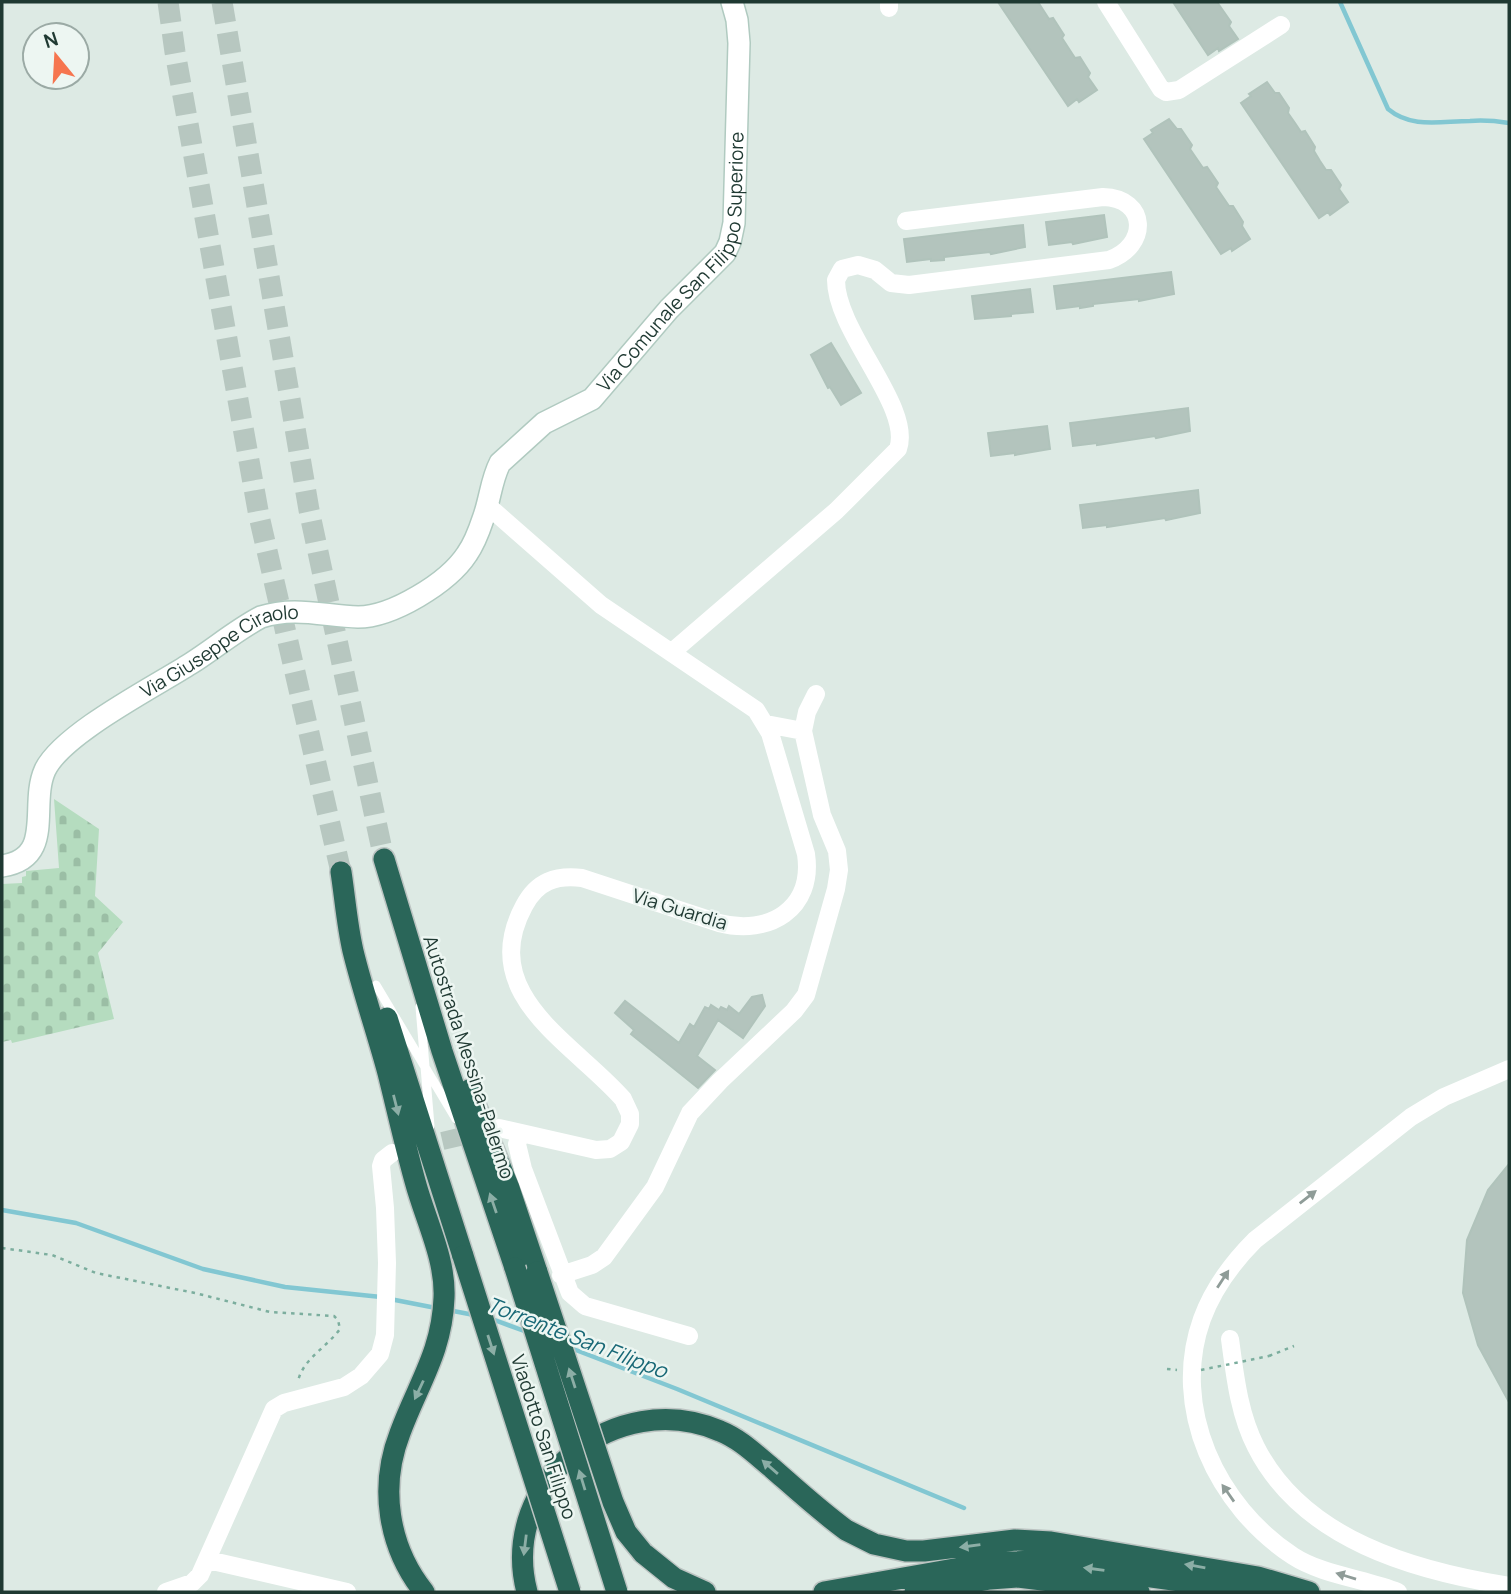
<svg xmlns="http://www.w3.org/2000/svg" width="1511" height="1594" font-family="Manrope,sans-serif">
<defs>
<pattern id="cemetery-stones" width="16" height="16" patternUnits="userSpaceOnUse" patternTransform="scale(1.75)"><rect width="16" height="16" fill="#b5dcbf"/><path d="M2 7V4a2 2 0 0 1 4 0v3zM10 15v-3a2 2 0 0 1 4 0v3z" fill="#9bbea5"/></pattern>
</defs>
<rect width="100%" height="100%" fill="#ddeae4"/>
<!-- cemetery -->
<path fill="url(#cemetery-stones)" d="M54,799l45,30 -4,67 28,26 -25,31 16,66 -102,24 -1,-3 -9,2v-158l20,-1v-6l4,-1v-5l33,-3z"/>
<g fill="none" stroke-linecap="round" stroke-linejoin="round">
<!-- stream -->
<path stroke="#82c7d2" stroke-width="4.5" d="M1340,2l48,107c24,20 53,12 82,12 13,-1 26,0 39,2
M2,1210l74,13 127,46 82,18 96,10
M390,1299l46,9
M448,1310l26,5
M489,1318l38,14
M568,1347l109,42 287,119"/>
</g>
<!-- building -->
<path fill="#b3c4bd" stroke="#b0c3bb" stroke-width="2" d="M998,2h40l11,17 4,-1 11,17 -2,3 13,20 5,-1 10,16 -2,4 9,13 -18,12 -2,-3 -9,7z
M1173,2h44l14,20 -2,4 9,13 -19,12 -1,-3 -10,7z
M1267,82l8,11h4l10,15 -1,5 7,10 6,9 4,-1 10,16 -1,4 6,10 6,9h5l10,15 -2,4 9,13 -18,13 -2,-3 -9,6 -78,-115 10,-7 -2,-2z
M1169,119l8,10h4l11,16 -2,4 13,19 4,-1 11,16 -2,4 13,19h4l10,16 -1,4 8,13 -18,12 -1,-3 -10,6 -77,-115 9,-6 -2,-3z
M1104,215l3,22 -34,7 -1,-2 -23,3 -3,-23z
M1023,225l2,22 -34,7 -1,-2 -46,5v3l-13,1v-2l-24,3 -3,-23z
M1171,272l3,22 -35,7v-2l-46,5v2l-13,2v-2l-23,3 -3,-23z
M1030,289l3,23 -22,2v2l-36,3 -3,-23z
M831,343l30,50 -20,12 -11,-18 -2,1 -17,-33z
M1188,408l2,23 -34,7 -1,-2 -58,9v-2l-24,3 -3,-23z
M1047,426l3,23 -35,6v-2l-24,3 -3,-23z
M1198,490l2,23 -34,7 -1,-2 -58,9v-2l-24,3 -3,-23z
M762,995l3,11 -22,32 -25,-18 -21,36 18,14 -17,18 -67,-54 3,-4 -19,-17 10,-12 54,42 11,-19 4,3 11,-20 4,2 2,-4 8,5 2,-3 6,3 2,-4 10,8 13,-17z
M1509,1164v238l-31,-57 -15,-52 4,-53 21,-50z"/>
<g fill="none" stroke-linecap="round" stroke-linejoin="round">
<!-- street-tunnel -->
<path stroke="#b7c7c0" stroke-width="18" stroke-dasharray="18 9" stroke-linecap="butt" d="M416,1147l65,-15"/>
<!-- highway-tunnel -->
<path stroke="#b7c7c0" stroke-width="21" stroke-dasharray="21 10" stroke-linecap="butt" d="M168,2l7,50 84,464 82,356
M222,2l87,508 75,349"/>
<!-- secondary casing -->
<g stroke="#b0cac0" stroke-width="24">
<g id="secondary">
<path id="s1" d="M2,866c54,-8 27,-61 43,-96 17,-36 109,-83 145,-106 24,-15 46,-34 71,-47 33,-11 64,-1 97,0 34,0 90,-34 109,-63 7,-10 12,-23 16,-35 7,-18 8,-39 17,-56l44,-40 48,-24 77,-90 56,-56 5,-11 4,-19 5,-180 -2,-23 -5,-18"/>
</g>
</g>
<!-- highway casing -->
<g stroke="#bcc4c2" stroke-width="24">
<path id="highway" d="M384,859l58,192 73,217
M341,872c4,26 6,53 12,79 10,41 24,81 35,122 9,36 17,72 27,108 10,38 31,78 29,117 -2,54 -26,86 -44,135 -21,54 -12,114 24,159
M387,1018l76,238
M469,1090l40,98 28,84
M643,1553l31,25 31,14
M527,1592c-29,-111 89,-206 193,-161 20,8 35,23 52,37 24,21 48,43 74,62l28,14 32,7h18l91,-11 36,2 207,35 51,15
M824,1592l164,-29 48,-2 223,31
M915,1592l75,-13 28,-2 121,15"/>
</g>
<!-- path -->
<path stroke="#7cae9e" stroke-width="2.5" stroke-dasharray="3.5 5" stroke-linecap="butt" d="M2,1248l50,7 44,18 99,20 75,19 64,4 4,4 2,9c-13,18 -37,30 -42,52
M1269,1356l25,-10
M1167,1369l10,1"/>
<!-- lane -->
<path stroke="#fff" stroke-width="9" d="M376,985l80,134
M420,1007l10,119"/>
<!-- street -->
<path stroke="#fff" stroke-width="18" d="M1106,2l55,87 5,3 13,-2 102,-65
M889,8v-6
M487,505l114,100 155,105 14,23 36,121c8,55 -37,82 -87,69l-137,-45c-26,-3 -45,3 -58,28 -48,89 50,137 99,193l7,15v10l-9,18 -11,7 -14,1 -97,-22
M672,652l164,-141 62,-62c15,-42 -62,-117 -62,-169l6,-11 16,-4 17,5 16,13 18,2 200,-25c40,-14 39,-62 -6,-63l-197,24
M766,724l37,7
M521,1133l-4,11 6,25 47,124 15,13 104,30
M561,1275l31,-10 12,-8 51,-70 35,-74 30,-32 74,-70 12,-16 30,-106 3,-19 -2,-19 -15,-36 -19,-84 4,-19 9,-18
M1230,1339c5,37 9,75 26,108 47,93 159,124 253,139
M208,1560l139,32
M166,1592l26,-9 8,-8 74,-166 10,-6 60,-16 17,-11 19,-22 5,-19 2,-72 -2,-55 -4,-42 2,-6 9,-7
M1398,1592c-32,-13 -76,-17 -105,-36 -76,-50 -123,-148 -91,-237 11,-30 31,-57 53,-79l156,-123 33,-20 65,-28"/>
<!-- secondary -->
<use href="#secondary" stroke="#fff" stroke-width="21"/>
<!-- highway -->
<use href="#highway" stroke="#2a6659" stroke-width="21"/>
<!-- highway-bridge casing -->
<g stroke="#bcc4c2" stroke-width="24" stroke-linecap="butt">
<path id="highway-bridge" d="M463,1256l107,336
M515,1268l102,324
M537,1272l76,230 13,30 17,21"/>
</g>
<!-- path-bridge -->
<path stroke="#7cae9e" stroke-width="2.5" stroke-dasharray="3.5 5" stroke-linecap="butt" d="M1201,1370l68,-14"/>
<!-- highway-bridge -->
<use href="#highway-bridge" stroke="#2a6659" stroke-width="21"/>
</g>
<!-- one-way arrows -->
<defs><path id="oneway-solid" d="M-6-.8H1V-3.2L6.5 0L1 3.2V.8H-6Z" transform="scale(1.75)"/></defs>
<g fill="#8caea6">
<use href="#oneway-solid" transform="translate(396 1105) rotate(76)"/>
<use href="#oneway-solid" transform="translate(493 1203) rotate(-109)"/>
<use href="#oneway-solid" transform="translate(491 1345) rotate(72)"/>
<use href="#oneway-solid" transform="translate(572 1378) rotate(-108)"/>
<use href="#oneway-solid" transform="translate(419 1390) rotate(115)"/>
<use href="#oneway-solid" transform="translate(770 1467) rotate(-139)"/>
<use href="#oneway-solid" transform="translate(582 1480) rotate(-107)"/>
<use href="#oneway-solid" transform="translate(525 1545) rotate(97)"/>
<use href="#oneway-solid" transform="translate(970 1546) rotate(172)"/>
<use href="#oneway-solid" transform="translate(1195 1566) rotate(-170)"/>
<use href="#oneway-solid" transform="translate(1094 1569) rotate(-172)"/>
</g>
<g fill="#8f9c98">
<use href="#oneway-solid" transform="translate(1308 1197) rotate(-38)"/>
<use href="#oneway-solid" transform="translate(1223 1279) rotate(-57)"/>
<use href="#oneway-solid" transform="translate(1228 1493) rotate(-125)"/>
<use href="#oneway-solid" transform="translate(1346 1576) rotate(-163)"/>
</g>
<g text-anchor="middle" stroke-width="5" stroke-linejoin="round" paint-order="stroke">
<!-- street labels -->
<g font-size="19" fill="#1f3932" stroke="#edf6f2">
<text dy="7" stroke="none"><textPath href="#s1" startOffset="987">Via Comunale San Filippo Superiore</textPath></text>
<text dy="7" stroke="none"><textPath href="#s1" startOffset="331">Via Giuseppe Ciraolo</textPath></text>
<text transform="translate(680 909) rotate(17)" y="7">Via Guardia</text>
<text transform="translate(469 1057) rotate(72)" y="7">Autostrada Messina-Palermo</text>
<text transform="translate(544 1437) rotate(72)" y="7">Viadotto San Filippo</text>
</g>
<!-- water labels -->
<g font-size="21" font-style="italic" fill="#186876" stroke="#edf6f2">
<text transform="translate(577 1338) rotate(21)" y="7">Torrente San Filippo</text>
</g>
</g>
<!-- border -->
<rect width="1511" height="1594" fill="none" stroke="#1f3932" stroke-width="7"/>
<!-- north arrow -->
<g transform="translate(56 56) rotate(342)"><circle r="33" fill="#edf6f2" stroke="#9baaa5" stroke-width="2"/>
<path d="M0-5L12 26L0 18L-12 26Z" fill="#f6754f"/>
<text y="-10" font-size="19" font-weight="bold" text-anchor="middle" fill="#1f3932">N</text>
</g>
</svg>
